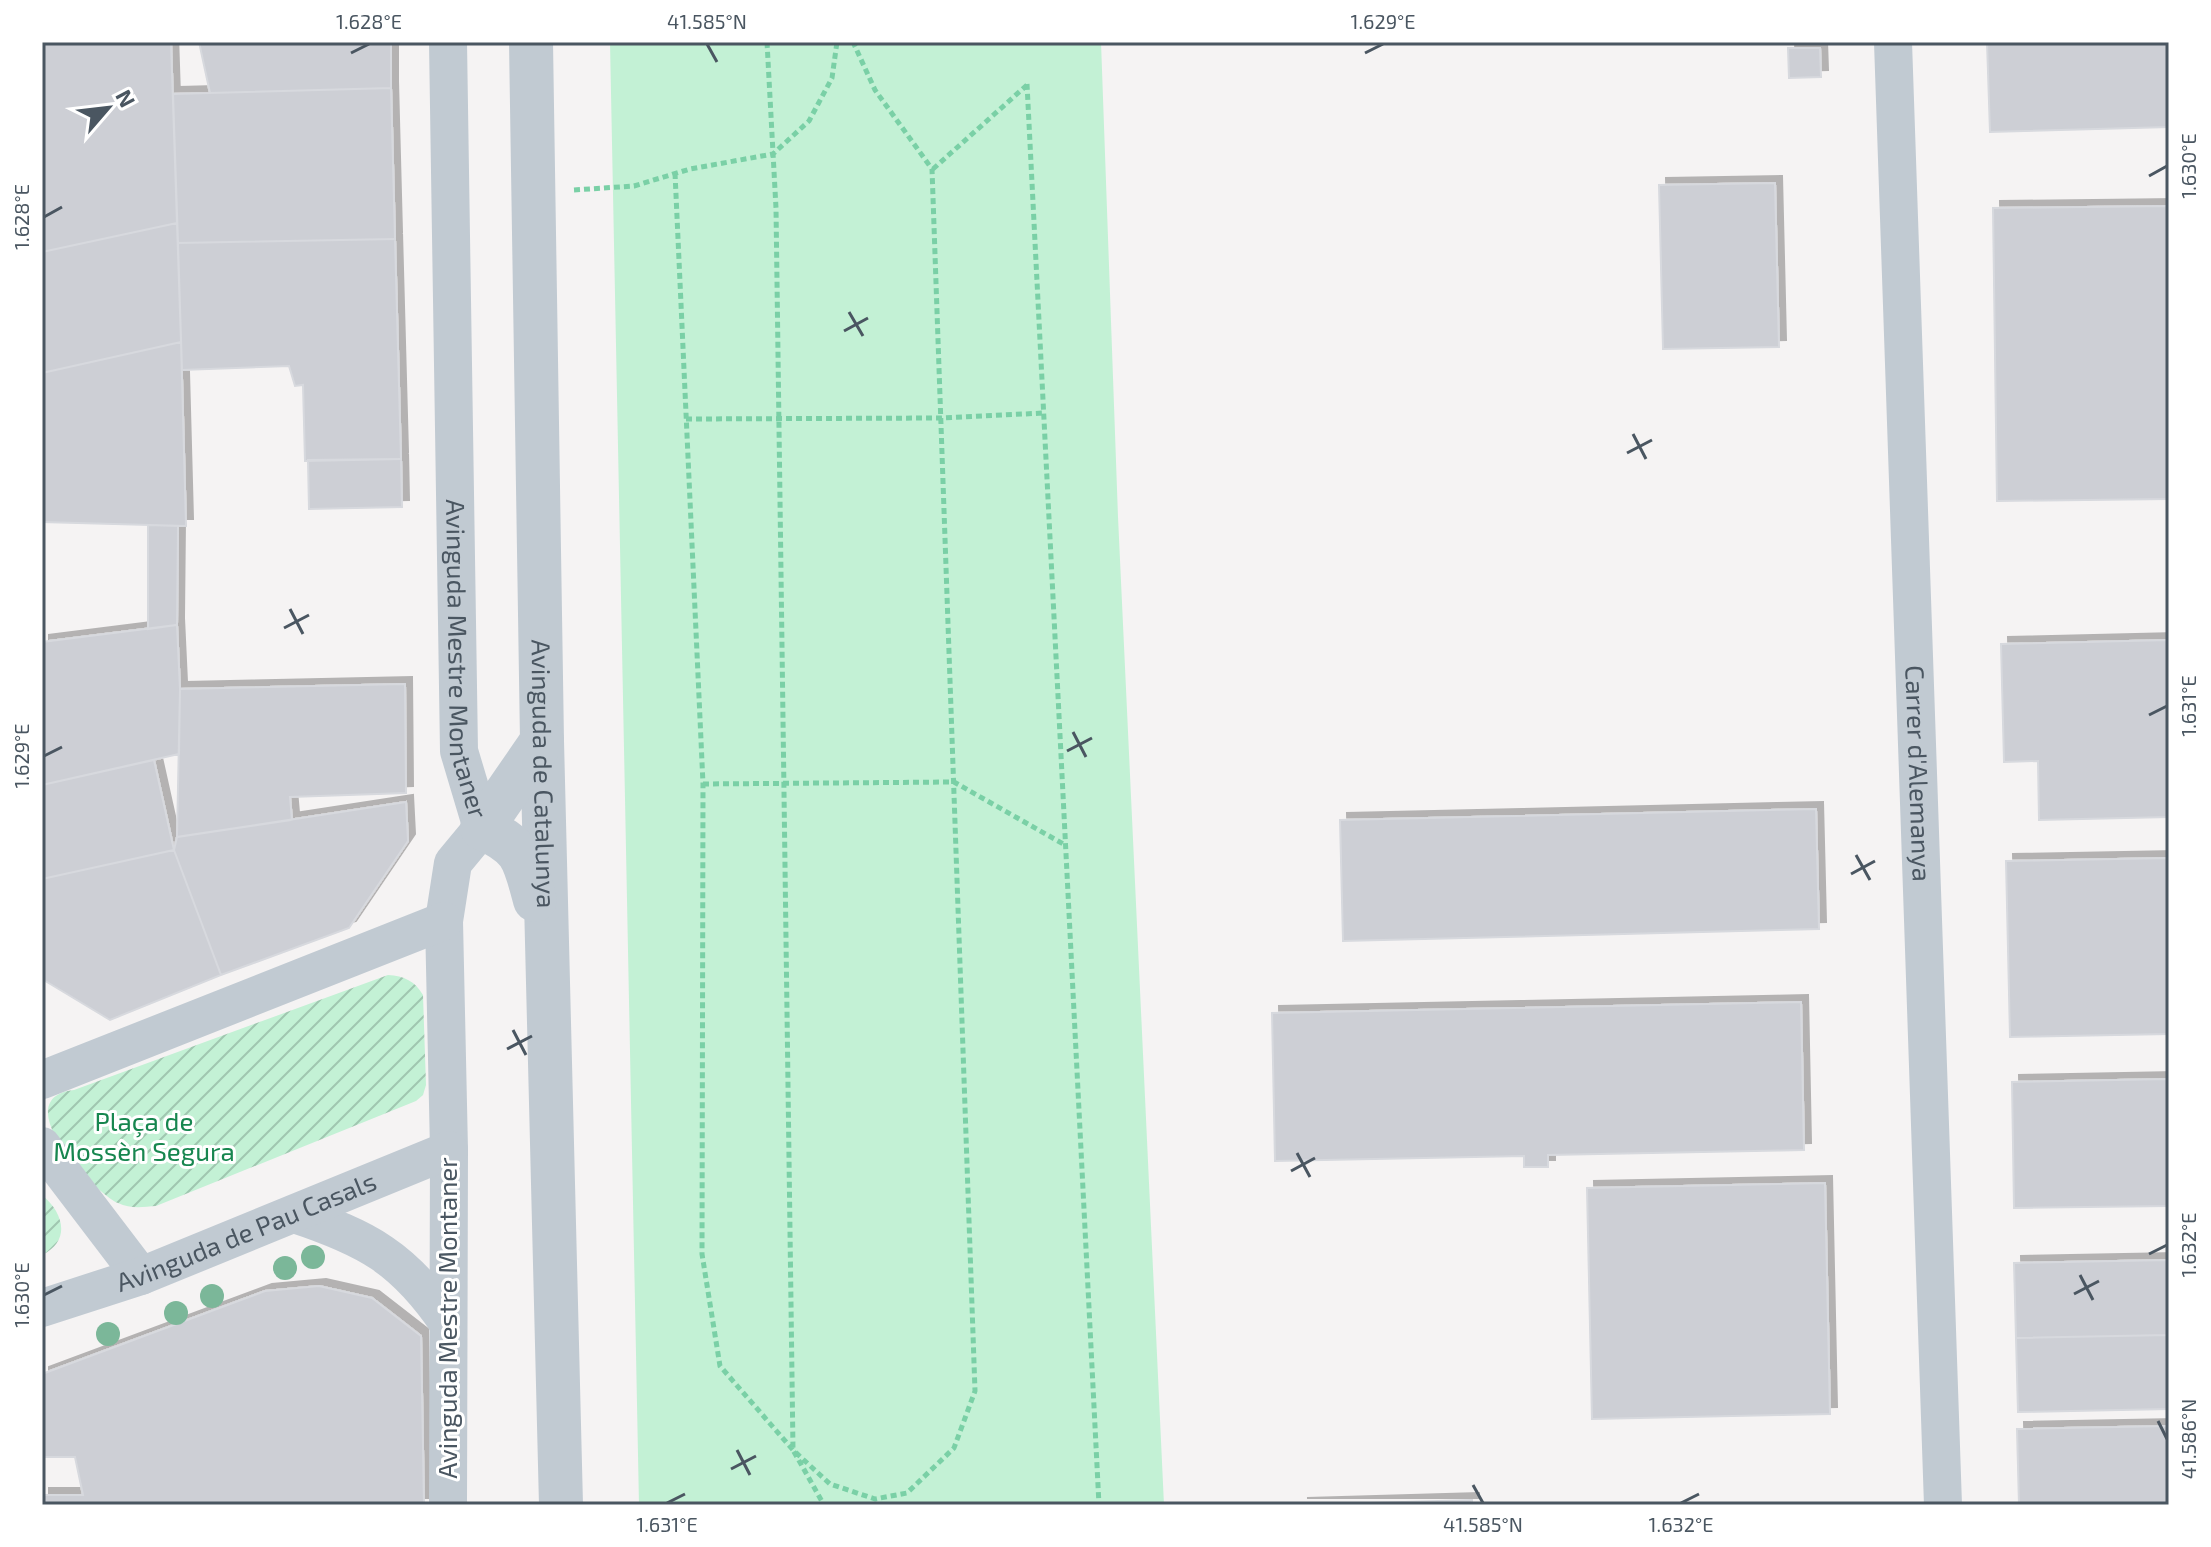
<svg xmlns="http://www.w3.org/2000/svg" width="2211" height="1547" font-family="'Exo 2',sans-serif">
<defs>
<pattern id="garden-furrows" width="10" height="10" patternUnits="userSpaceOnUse" patternTransform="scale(2)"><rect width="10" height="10" fill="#c3f1d5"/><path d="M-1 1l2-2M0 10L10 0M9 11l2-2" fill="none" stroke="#a0c6b0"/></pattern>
<filter id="shadow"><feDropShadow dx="7" dy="-7" stdDeviation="0" flood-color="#0004"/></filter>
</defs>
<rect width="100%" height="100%" fill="#f5f3f3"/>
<!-- grass -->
<path fill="#c3f1d5" d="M610,42h491l17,475 46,988h-525z"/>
<!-- garden -->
<path fill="url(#garden-furrows)" d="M388,975c16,1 27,6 35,20l3,90 -3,10 -7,6 -260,105c-13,1 -26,3 -38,-3 -26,-12 -113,-105 -44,-113z
M42,1195c22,18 29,46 0,60z"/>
<!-- building -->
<path fill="#cdcfd5" stroke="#d7d9de" stroke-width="2" filter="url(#shadow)" d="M42,42h129l6,181 -135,29z
M199,42h192v46l-181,5z
M1987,42h182v85l-179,5z
M1788,48h32l1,29 -32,1z
M391,88l4,151 -217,4 -5,-149z
M1775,183l4,164 -116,2 -4,-164z
M2169,206v293l-172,2 -4,-293z
M177,223l4,119 -139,31v-121z
M395,239l6,220 -96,2 -2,-76 -8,1 -6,-20 -107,4 -4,-127z
M181,342l5,184 -144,-4v-149z
M401,459l1,48 -93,2 -1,-49z
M148,525l30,1 -1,99 -29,4z
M177,625l3,64 -1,65 -137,31v-143z
M2169,640v177l-130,3 -1,-59 -34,1 -3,-118z
M405,684l1,109 -116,4 2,23 -115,17 3,-148z
M154,760l20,90 -132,29v-94z
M406,802l2,39 -59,87 -128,47 -47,-125 3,-13z
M1816,809l3,120 -476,12 -3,-121z
M174,850l47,125 -111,45 -68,-41v-100z
M2169,858v176l-159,3 -4,-176z
M1801,1002l3,148 -256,5v12h-24v-11l-249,5 -3,-148z
M2169,1079v127l-155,2 -2,-126z
M1825,1183l5,231 -238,5 -5,-231z
M2169,1260v75l-153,3 -2,-75z
M319,1286l53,12 49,38 3,169h-382v-10h41l-8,-38h-33v-83l223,-83z
M2169,1335v74l-151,3 -2,-74z
M2169,1426v79h-150l-2,-76z
M1472,1500v5h-172z"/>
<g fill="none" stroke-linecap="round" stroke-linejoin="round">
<!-- path -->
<path stroke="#7ad0a6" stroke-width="5" stroke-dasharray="6 4" stroke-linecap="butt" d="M767,42l9,166 17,1242 31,55
M1027,84l72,1421
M933,169l94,-84
M675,173l28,611 -1,470 18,112 73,84 37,34 45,15 32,-6 47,-45 21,-57 -43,-1222 -57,-79 -22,-48
M574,190l60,-4 56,-17 83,-15 36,-33 23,-43 5,-36
M686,419l255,-1 103,-5
M703,784l251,-2 111,63"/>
<!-- minor -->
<g stroke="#c1cad2" stroke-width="38">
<path id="s1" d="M448,42l11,709 23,77 -29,35 -9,58 5,229 -1,355"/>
<path id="s2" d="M1893,42l50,1463"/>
<path d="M42,1080l402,-159"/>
<path d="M42,1146l99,130"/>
<path d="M294,1214c73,24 110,44 154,109"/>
<path id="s3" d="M42,1308l99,-32 308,-126"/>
</g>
<!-- tertiary -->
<g stroke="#c1cad2" stroke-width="44">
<path id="s4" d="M531,42l11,699 19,764"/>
<path d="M535,900c-11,-41 -12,-54 -53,-72l60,-87"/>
</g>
</g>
<!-- trees -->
<g fill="#7bb799">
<circle cx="313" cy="1257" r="12"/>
<circle cx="285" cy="1268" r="12"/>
<circle cx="212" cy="1296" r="12"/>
<circle cx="176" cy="1313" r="12"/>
<circle cx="108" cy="1334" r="12"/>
</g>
<!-- ticks -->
<path fill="none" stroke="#4a5661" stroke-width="3" d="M707,44l10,18M351,53l18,-9M1365,53l18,-9M2149,176l18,-10M44,217l18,-10M849,312l14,24M844,331l24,-13M1633,434l13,25M1627,453l25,-13M290,609l13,25M284,628l25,-13M2149,715l18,-9M1073,732l13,25M1067,751l25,-13M44,756l18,-9M1856,855l14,25M1851,874l24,-13M513,1030l13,25M507,1049l25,-13M1297,1153l13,24M1291,1171l24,-13M2149,1254l18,-9M2080,1275l13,25M2074,1294l25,-13M44,1295l18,-9M2158,1421l9,18M737,1450l13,25M731,1469l25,-13M1473,1485l10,18M667,1503l18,-9M1681,1503l18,-9"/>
<g text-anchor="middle" stroke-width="6" stroke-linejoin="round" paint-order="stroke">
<!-- street labels -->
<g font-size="26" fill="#4a5661" stroke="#fff">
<text dy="9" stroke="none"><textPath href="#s1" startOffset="618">Avinguda Mestre Montaner</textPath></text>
<text dy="9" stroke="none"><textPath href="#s4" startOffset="732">Avinguda de Catalunya</textPath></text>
<text dy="9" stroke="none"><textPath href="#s2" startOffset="732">Carrer d'Alemanya</textPath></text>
<text dy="9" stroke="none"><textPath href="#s3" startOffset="218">Avinguda de Pau Casals</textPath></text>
<text transform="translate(448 1318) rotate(-90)" y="9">Avinguda Mestre Montaner</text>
</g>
<!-- park labels -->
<g font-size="26" fill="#17864f" stroke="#fff">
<text x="144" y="1131">Plaça de<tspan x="144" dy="30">Mossèn Segura</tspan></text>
</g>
</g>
<!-- border -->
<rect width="2211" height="1547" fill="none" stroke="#ffffff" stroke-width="88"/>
<!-- north arrow -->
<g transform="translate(108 108) rotate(62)" stroke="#ffffff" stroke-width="6" paint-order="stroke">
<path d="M0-6L14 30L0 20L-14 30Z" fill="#4a5661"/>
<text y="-12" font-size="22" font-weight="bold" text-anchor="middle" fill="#4a5661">N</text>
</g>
<rect x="44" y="44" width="2123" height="1459" fill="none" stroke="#4a5661" stroke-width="3"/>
<g font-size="20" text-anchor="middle" fill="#4a5661">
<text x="369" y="29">1.628°E</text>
<text x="707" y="29">41.585°N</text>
<text x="1383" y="29">1.629°E</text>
<text transform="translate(2189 166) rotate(-90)" y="7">1.630°E</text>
<text transform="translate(22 217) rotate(-90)" y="7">1.628°E</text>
<text transform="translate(2189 706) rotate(-90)" y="7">1.631°E</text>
<text transform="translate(22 756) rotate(-90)" y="7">1.629°E</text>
<text transform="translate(2189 1245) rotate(-90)" y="7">1.632°E</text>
<text transform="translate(22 1295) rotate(-90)" y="7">1.630°E</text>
<text transform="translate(2189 1439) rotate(-90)" y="7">41.586°N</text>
<text x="667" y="1532">1.631°E</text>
<text x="1483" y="1532">41.585°N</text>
<text x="1681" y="1532">1.632°E</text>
</g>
</svg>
